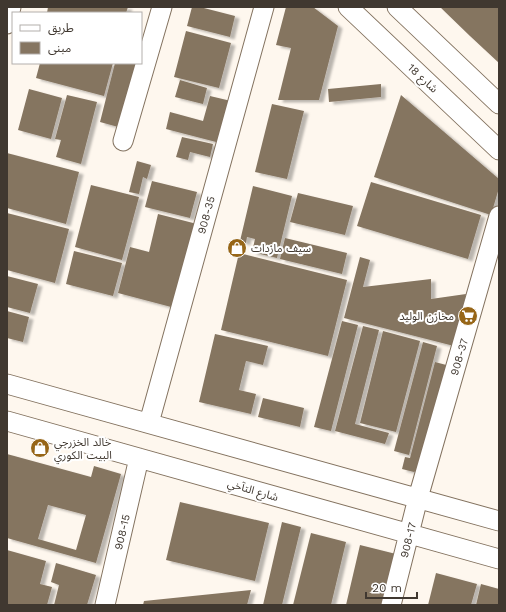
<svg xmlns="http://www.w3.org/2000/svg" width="506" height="612" font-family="'Work Sans','Noto Sans Arabic',sans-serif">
<defs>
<filter id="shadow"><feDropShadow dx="4.5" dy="2.5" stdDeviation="1" flood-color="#0004"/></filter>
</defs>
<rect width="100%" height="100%" fill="#fef7ee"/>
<!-- building -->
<path fill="#857561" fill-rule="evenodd" filter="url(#shadow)" d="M48,7h80l-2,6h-79z
M192,7h8l35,9 -5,21 -43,-11z
M286,7h27l25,19 -19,74h-41l13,-52 -15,-3z
M440,7h59v56l-29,-27z
M186,31l45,12 -12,45 -45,-11z
M40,63h73l-9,33 -68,-18z
M115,63h24l-17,65 -22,-6z
M180,80l27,8 -4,16 -28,-7z
M381,84v13l-52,5 -1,-13z
M29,89l33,9 -11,41 -33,-9z
M67,95l30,7 -16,62 -25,-7 5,-17 -6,-1z
M401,95l98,84v9l-8,27 -117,-38z
M210,96l21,5 -11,42 -54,-14 4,-17 33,9z
M272,104l32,7 -17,68 -32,-7z
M182,137l31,7 -3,13 -20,-5 -2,8 -12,-3z
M7,153l72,19 -13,52 -59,-16z
M137,161l14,4 -4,14 -4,-2 -4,17 -10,-2z
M152,181l45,11 -7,26 -45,-11z
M371,182l110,33 -13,44 -111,-33z
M91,185l48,12 -17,63 -47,-13z
M253,186l39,10 -15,62 -25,-6 3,-13 -8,-2 -1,6 -6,-2z
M298,193l55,13 -8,29 -55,-13z
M7,213l62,16 -14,54 -48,-13z
M158,214l39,10 -22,84 -57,-15 12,-46 19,5z
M285,238l62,15 -5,21 -62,-15z
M74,251l48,12 -9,33 -47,-12z
M239,253l108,27 -19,76 -107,-26z
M360,257l10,3 -7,27 68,-8v20l35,-5 -12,52 -110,-28z
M7,276l31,8 -8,29 -23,-6z
M7,311l22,6 -6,25 -16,-4z
M342,321l16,4 -27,106 -17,-4z
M363,326l16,4 -24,94 34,9 -4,11 -50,-13z
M383,331l37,10 -24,91 -36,-9z
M215,334l53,12 -5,19 -17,-4 -7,29 17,4 -5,20 -52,-12z
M423,342l14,4 -28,109 -15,-4z
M435,362l15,4 -26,99 -10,7 -12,-3 3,-12 5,1z
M263,398l41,10 -4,19 -42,-10z
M7,454l84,23 3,-11 27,8 -25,89 -89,-25zM48,505l38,10 -10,35 -38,-11z
M180,502l89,21 -14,58 -89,-21z
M282,522l19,5 -19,78h-19z
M311,533l35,9 -15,63h-38z
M360,545l40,10 -13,50h-41z
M7,550l39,11 -6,23 12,3 -5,18h-40z
M56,563l40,12 -9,30h-33l5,-20 -8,-3z
M436,573l41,11 -6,21h-43z
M481,584l18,5v16h-23z
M251,590l-4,15h-104l1,-4z"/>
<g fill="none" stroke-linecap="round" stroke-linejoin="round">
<!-- minor casing -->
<g stroke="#83725f" stroke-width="21">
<path id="minor" d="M348,7l151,143
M397,7l102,97
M7,24l4,-17
M123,141l39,-134
M7,384l492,137
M7,421l492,138
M149,423l115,-416
M105,605l34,-147
M391,605l27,-107 81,-282"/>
</g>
<!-- minor -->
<use href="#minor" stroke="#fff" stroke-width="19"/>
</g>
<!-- icons -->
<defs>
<g id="shop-disc" transform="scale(1)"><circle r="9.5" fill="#976618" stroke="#fff"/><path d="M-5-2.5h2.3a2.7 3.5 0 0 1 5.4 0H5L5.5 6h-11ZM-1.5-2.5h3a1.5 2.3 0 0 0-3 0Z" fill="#fff"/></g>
<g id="supermarket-disc" transform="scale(1)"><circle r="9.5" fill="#976618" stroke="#fff"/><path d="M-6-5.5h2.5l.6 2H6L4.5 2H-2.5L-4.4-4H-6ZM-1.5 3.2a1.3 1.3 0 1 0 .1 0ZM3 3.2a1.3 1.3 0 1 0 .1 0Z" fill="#fff"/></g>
</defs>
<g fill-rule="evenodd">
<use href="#shop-disc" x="237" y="248"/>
<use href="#supermarket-disc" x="468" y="316"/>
<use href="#shop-disc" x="40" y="448"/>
</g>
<g text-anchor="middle" stroke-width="4" stroke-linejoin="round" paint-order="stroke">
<!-- street labels -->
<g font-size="11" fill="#403830" stroke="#fff">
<text transform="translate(423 78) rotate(43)" y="4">شارع 18</text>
<text transform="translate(206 215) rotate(-75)" y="4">908-35</text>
<text transform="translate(459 357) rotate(-74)" y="4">908-37</text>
<text transform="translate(253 490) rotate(16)" y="4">شارع التآخي</text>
<text transform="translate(122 532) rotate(-77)" y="4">908-15</text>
<text transform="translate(408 540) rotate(-76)" y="4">908-17</text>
</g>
<!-- poi labels -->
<g font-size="11" fill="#403830" stroke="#fff" text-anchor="start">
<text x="251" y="252">سيف مازدات</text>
<text x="454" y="320" text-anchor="end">مخازن الوليد</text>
<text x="54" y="446">خالد الخزرجي<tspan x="54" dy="13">البيت الكوري</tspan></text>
</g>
</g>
<!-- border -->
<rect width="506" height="612" fill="none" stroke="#403830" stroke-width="16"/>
<!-- legend -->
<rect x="12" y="12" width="130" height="52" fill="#ffffff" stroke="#b3afac"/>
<rect x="20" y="25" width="20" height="6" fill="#ffffff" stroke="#b3afac"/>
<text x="48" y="32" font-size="12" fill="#403830">طريق</text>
<rect x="20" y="42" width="20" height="12" fill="#857561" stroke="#b3afac"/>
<text x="48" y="52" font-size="12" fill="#403830">مبنى</text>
<!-- scale -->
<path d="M366 592v6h51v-6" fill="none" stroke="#403830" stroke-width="2"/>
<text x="372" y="592" font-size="12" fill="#403830" stroke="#ffffff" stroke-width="3" paint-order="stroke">20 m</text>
</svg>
